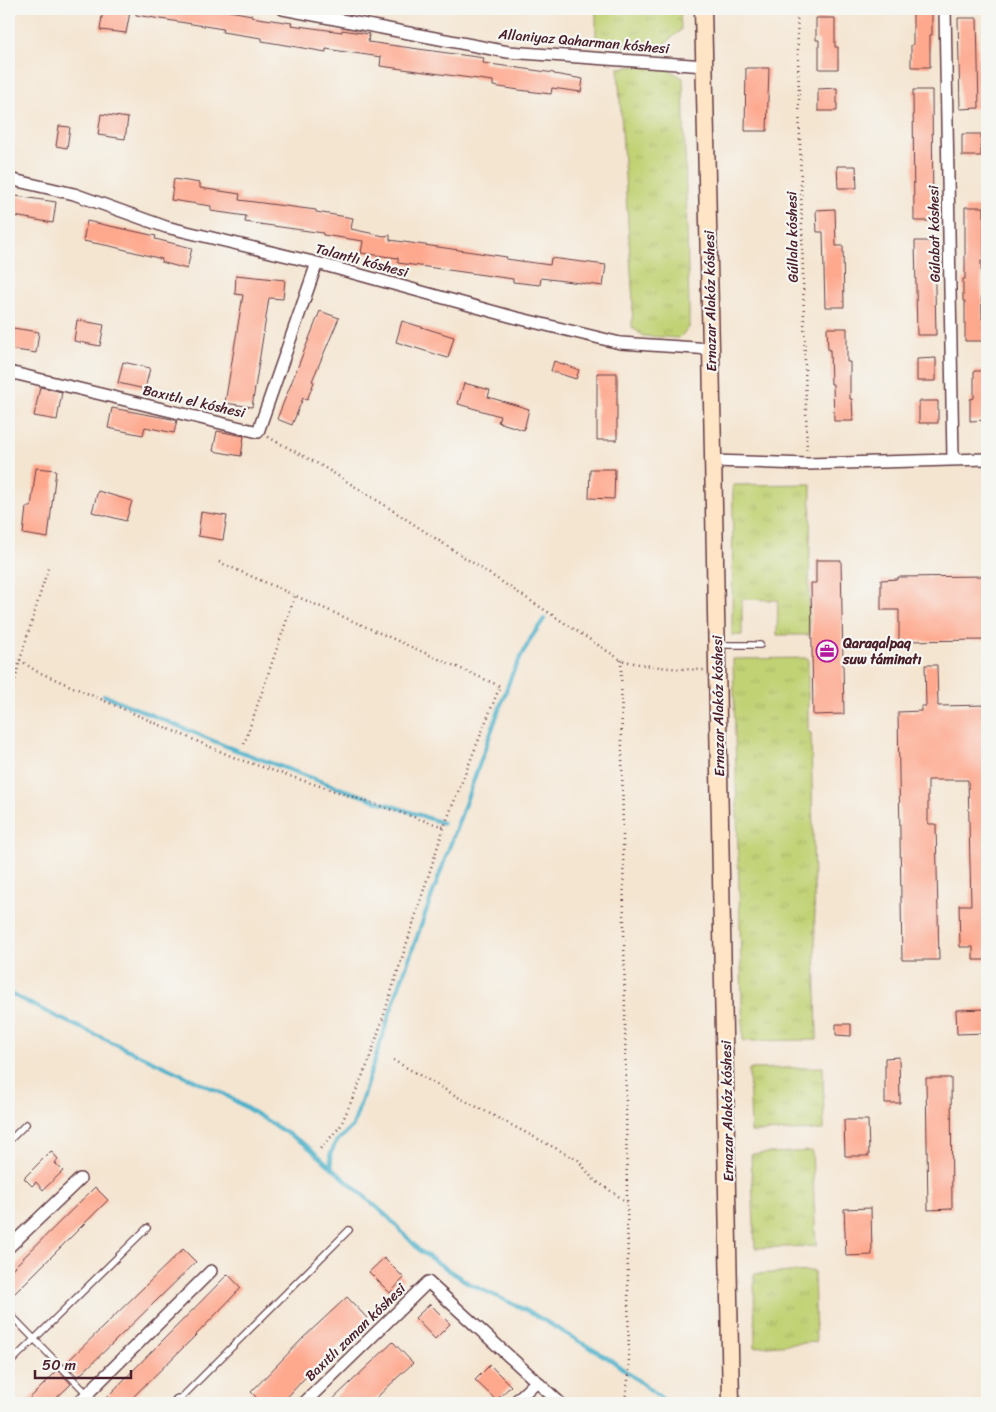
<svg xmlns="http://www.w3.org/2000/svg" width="996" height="1412" font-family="Sriracha,sans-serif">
<defs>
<pattern id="grass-tufts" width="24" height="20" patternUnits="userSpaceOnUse" patternTransform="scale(1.25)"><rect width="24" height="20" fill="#c1d275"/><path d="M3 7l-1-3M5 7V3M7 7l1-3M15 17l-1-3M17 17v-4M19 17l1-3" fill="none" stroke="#a7b465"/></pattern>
</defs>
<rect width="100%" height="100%" fill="#f6f6f2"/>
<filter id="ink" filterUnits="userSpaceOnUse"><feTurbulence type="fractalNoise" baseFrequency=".02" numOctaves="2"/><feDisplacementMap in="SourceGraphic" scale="10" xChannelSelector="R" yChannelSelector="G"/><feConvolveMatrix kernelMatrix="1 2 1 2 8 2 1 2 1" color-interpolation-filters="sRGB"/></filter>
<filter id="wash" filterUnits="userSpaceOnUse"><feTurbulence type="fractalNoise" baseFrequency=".0096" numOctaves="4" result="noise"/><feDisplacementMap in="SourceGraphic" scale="20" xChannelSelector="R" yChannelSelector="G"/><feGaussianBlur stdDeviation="1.12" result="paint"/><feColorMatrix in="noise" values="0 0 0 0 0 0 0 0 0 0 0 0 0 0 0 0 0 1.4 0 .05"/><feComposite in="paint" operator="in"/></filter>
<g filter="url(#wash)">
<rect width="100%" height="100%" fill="#f4e5d1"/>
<!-- grass -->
<path fill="url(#grass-tufts)" stroke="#867850" d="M596,9h84l1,21 -18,15 -21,3 -39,-3 -7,-7z
M635,66l31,2 17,10 6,231v19l-10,10 -36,-2 -11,-9 1,-25 -15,-234z
M811,484c0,50 -3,100 -2,151h-32l1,-35 -36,-1v36h-10l1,-150z
M808,658v74l3,1 6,307 -74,1 -10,-382z
M823,1067l1,63 -73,2 -2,-63z
M812,1151l4,95 -61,2 -4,-94z
M814,1271l2,71 -61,5 -1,-73z"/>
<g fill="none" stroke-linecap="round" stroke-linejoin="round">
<!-- stream -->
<path stroke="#4bb1ca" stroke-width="4" d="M104,695l124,52 108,40 107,36
M9,993l48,24 167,77 82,51 82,72 32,34 48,32 60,28 83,49 57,43
M332,1167l-2,-12 6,-13 17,-16 43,-131 116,-321 19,-36 13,-19"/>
</g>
<g id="blocks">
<!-- building -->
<path fill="#fea88e" d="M103,9l27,3 -4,21 -26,-3z
M136,9h82l34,6 -1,2 41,6 -1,2 51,7v-2l27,4 -1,8 116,16 -1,5 71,10v1l29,5 -2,13 -29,-4 -1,6 -32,-4 -26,-4v-5l-113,-15 1,-9 -55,-8v3l-64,-11v-3l-40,-6 1,-3 -87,-14z
M913,13h19v22h-2v32h-19v-22h2z
M816,18h19v29h3v22h-19v-29h-3z
M958,18h19l2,90 -19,1z
M746,68h23l-2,63h-22z
M837,88v23h-19v-22z
M913,90h19l1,131h-19z
M101,114l27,4 -3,21 -27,-4z
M59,126l11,1 -3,21 -11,-2z
M962,134h19v22h-19z
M837,166h19l1,22h-19z
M174,179l26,4v5l40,6 -1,6 77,10v2l37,6 -2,11 33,7 6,-1v5l117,17 -1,2 44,6 1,-7 55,7 -3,21 -62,-8 -1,7 -27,-3v-3l-115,-16v-5l-37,-5 2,-12 -40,-6v-2l-78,-11 1,-6 -35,-5v-5l-40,-6z
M9,195l47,7 -3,21 -44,-8z
M965,207h19v54h-3l1,58h2v22h-19v-40h-2v-22h2z
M835,209l1,37h7l1,61h-19l-2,-75h-6l-1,-22z
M87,221l69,15 -1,3 37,9 -5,21 -26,-7 1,-3 -52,-13 -27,-5z
M915,241h19l2,94h-19z
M236,275l49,5 -2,19 -14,-1 -17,109 -27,-4 18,-108 -8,-1z
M320,311l19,7 -27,63 2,1 -7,18 -4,-2 -11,27 -15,-6z
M77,320l27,5 -4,21 -26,-5z
M402,321l52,16 -6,21 -52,-16z
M13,328l26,4 -3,21 -27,-4z
M827,328h20v34h3v37h2l1,22h-19l-1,-37h-2l-1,-34h-2z
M936,358v23h-19v-22z
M554,361l25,9 -3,9 -25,-8z
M123,362l27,6 -5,21 -27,-6z
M974,371h13v49l-17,1v-22l4,-1z
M597,373h20v67h-20z
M464,383l26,7 -2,7 41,12 -5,21 -26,-8 2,-6 -42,-12z
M40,387l22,5 -5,28 -23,-4z
M919,401h19v22h-19z
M112,408l65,12 -3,13 -29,-6 -2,8 -35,-7z
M217,431l27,5 -3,20 -28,-5z
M36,468l20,2 -8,68 -25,-4 3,-27h5z
M590,469h25l-1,30 -25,-1z
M98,491l34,10 -6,20 -34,-9z
M201,512l26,4 -4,24 -25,-4z
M816,560h25l3,154 -31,1 -2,-132h5z
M987,576v64l-88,1v-31h-18v-30l17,-1v-2z
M925,665h12l1,41 49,-1v255h-14v-13h-13l-1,-42h12l-3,-125h-40v44h8l3,136h-37l-4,-248 23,-1v-5h5z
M987,1009v24l-30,1 -1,-24z
M836,1024h15v12l-15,-1z
M899,1057l1,46h-15v-45z
M926,1078h25l1,131 -24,1z
M844,1120h24l1,36h-24z
M51,1151l7,8 -3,4 8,8 -20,19 -7,-8 -4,4 -8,-8z
M95,1187l13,13 -99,99v-27z
M871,1208l1,47 -26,1 -2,-47z
M183,1249l13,13 -118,115 -13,-13z
M384,1258l20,20 -14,15 -21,-21z
M228,1274l13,14 -45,47 -69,68h-26z
M347,1297l20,21 -55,52 -30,33h-20l-11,-11 53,-55z
M430,1304l20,20 -15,15 -20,-21z
M393,1342l20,21 -15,14 -27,26h-42z
M490,1365l21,21 -15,14 -21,-20z
M58,1370l13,14 -5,5 -15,14h-26z"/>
</g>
</g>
<g filter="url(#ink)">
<use href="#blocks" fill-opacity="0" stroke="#643d44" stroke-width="1"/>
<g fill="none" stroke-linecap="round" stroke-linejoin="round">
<!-- service casing -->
<g stroke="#643d44" stroke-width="8">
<path id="service" d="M717,645h43
M9,1141l17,-17
M9,1313l87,90
M9,1364l138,-136
M177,1402l172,-172"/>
</g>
<!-- minor casing -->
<g stroke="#643d44" stroke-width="14">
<path id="minor" d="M283,9l225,43 197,14
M945,9l8,450
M9,179l65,15 92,33 151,36 196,54 107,26 91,6
M9,372l249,60 59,-169
M713,461l94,3 180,-5
M9,1247l71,-68
M178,1401l3,2
M78,1403l133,-132
M304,1403l124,-121 132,121
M514,1403l23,-22"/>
</g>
<!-- secondary casing -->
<g stroke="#643d44" stroke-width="19">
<path id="secondary" d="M703,9l8,340 20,1054"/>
</g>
<!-- path -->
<path stroke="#643d44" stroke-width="2.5" stroke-dasharray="1 4" stroke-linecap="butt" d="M797,9l10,443
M268,437l54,29 64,40 235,154c28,7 54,9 83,10
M219,562l281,124 -56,141 -75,234 -29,66 -20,22
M20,660l16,11 202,88 206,68
M621,660l8,713 -4,27
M9,704l11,-44 29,-95
M244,744l51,-148
M393,1060l65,37 120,63 15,19 34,23"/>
<!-- service -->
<use href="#service" stroke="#fff" stroke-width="5.5"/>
<!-- minor -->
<use href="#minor" stroke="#fff" stroke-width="11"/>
<!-- secondary -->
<use href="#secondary" stroke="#ffe4c6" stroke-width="16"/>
</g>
</g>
<!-- icons -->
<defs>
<g id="office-ring" transform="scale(1.125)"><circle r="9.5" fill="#f6f6f2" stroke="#b5179e" stroke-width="1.5"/><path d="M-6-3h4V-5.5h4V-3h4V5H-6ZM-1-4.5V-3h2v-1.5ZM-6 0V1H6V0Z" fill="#b5179e"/></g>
</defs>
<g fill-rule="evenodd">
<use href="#office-ring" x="827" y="651"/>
</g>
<g text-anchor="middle" stroke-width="4.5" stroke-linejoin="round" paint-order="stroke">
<!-- street labels -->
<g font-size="14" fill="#4a1f2b" stroke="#f6f6f2">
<text transform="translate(584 41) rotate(5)" y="5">Allaniyaz Qaharman kóshesi</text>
<text transform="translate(934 234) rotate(-91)" y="5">Gúlabat kóshesi</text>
<text transform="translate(792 237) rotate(-91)" y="5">Gúllala kóshesi</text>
<text transform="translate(362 260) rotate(15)" y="5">Talantlı kóshesi</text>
<text transform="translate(710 301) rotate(-91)" y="5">Ernazar Alakóz kóshesi</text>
<text transform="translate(194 401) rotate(13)" y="5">Baxıtlı el kóshesi</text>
<text transform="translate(718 706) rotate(-91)" y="5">Ernazar Alakóz kóshesi</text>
<text transform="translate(727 1111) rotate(-91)" y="5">Ernazar Alakóz kóshesi</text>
<text transform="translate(355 1332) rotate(-44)" y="5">Baxıtlı zaman kóshesi</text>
</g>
<!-- poi labels -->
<g font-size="14" font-weight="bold" fill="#4a1f2b" stroke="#f6f6f2" text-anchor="start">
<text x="843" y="648">Qaraqalpaq<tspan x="843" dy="16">suw táminatı</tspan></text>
</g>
</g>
<!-- margin -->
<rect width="996" height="1412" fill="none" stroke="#f6f6f2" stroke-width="30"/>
<!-- scale -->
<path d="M35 1370v8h96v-8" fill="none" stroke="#4a1f2b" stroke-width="2.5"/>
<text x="42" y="1370" font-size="15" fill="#4a1f2b" stroke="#f6f6f2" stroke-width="4" paint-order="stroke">50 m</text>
</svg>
